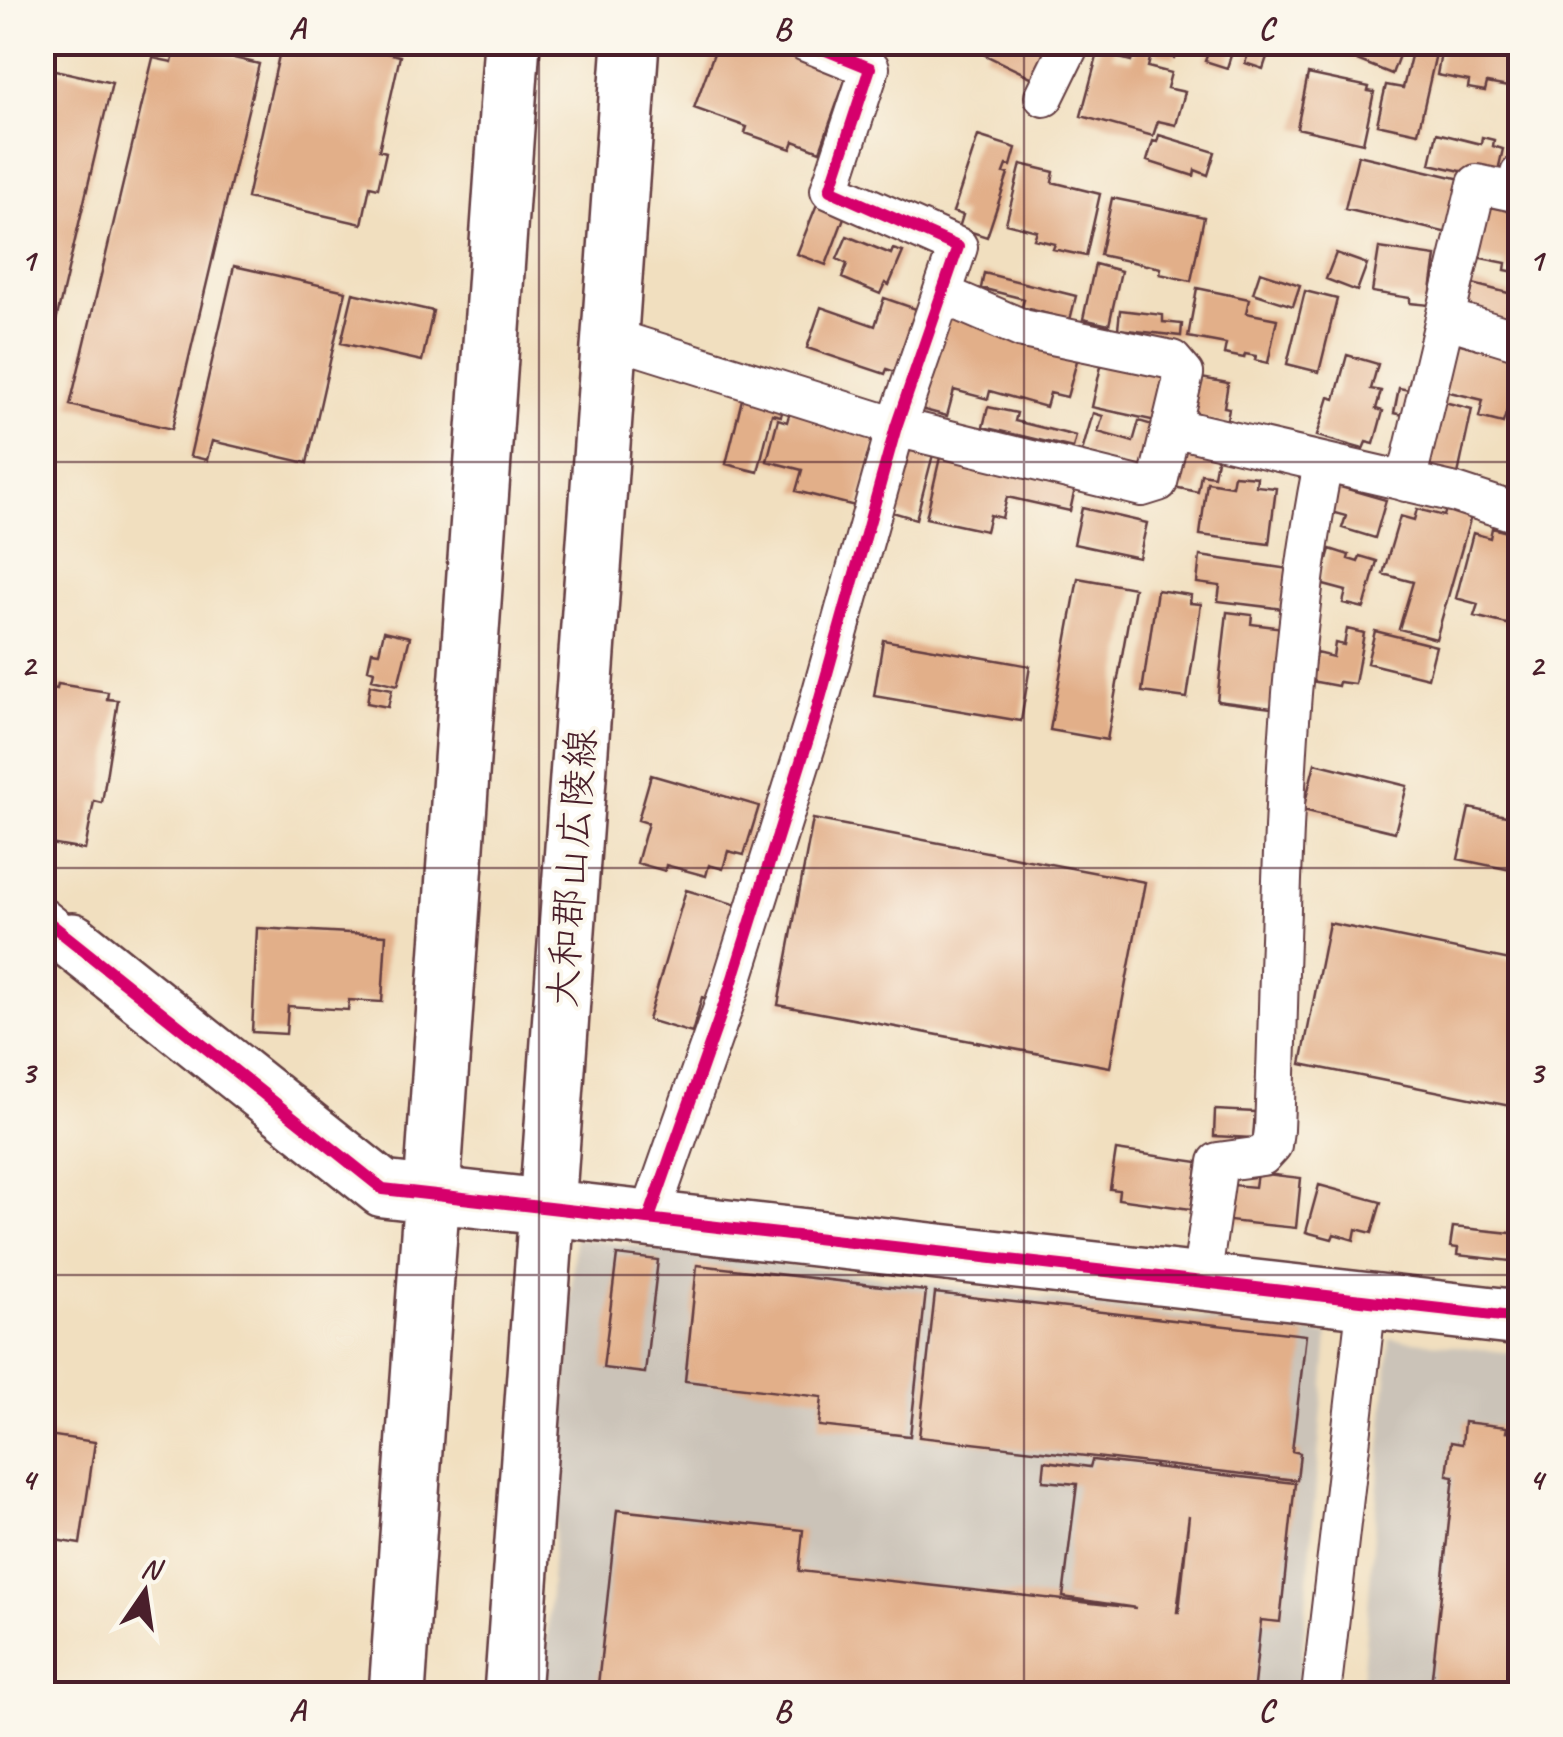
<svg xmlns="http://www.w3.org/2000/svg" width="1563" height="1737" font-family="Caveat,'Klee One',sans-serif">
<rect width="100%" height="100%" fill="#fbf7ec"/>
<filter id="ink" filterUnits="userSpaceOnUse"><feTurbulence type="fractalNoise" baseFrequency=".01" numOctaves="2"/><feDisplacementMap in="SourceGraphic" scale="20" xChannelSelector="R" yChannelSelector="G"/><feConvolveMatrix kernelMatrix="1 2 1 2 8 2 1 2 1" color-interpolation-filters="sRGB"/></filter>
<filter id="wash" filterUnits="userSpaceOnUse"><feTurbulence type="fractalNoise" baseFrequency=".0048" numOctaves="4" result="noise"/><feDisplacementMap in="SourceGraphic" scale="40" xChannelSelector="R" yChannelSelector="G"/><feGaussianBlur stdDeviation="2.25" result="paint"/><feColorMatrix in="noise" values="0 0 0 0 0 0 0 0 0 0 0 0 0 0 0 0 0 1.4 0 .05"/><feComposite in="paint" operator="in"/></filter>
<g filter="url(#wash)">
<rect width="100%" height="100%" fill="#f1dfbf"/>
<!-- industrial -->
<path fill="#cbc3b8" d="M575,1238l753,97 -29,359h-756z
M1390,1338l130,16v340h-159z"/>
<g id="blocks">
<!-- building -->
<path fill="#e2af89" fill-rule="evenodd" d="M282,42h103l-2,10 17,4 -21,94 7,2 -8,36 -8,-2 -8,38 -115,-26z
M718,42h37l92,33 -27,76 -26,-10 -3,8 -46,-16 2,-6 -53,-19z
M992,42h58l-17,36 -48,-23z
M1101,42h15l-4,14 19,5 5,-16 16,5 -4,17 23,6 -4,15 18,4 -9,33 -18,-4 -5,15 -72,-20z
M1159,42h20l-5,16 -18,-5z
M1212,42l21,7 -6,19 -22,-7z
M1252,42h20l-9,27 -18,-6z
M1312,42h92l-12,32z
M1443,42h73l-8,45 -21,-4 -2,8 -17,-3 1,-7 -32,-6z
M176,44l83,20 -87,365 -102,-24 83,-347 19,4z
M1414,44l23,5 -19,84 -41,-9 9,-39 17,3z
M42,67l70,16 -68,289h-2z
M1308,74l61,13 -1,4 6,1 -11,51 -66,-15z
M1437,133l44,11 1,-7 12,3 -1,6 10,3 -7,30 -66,-15z
M1159,135l56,17 -7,23 -13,-5 -1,6 -47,-15 6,-20 4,1z
M978,136l38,12 -5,18 -4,-1 -3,8 4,1 -21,63 -28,-9 4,-13 -10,-3z
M1358,155l103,24 -13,54 -103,-24z
M1021,164l33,8 -2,10 48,12 -14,62 -33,-7 2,-5 -21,-5 3,-8 -31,-8z
M1112,198l92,19 -13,64 -31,-7 1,-6 -61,-13z
M817,204l28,11 -19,50 -29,-11z
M1481,205l39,7v61l-15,-3 1,-7 -35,-7z
M847,236l44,18 2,-5 10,3 -14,33 -4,-2 -5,11 -38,-16 5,-14 -10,-5z
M1379,248l57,8 -7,49 -19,-2v-5l-38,-6z
M1336,253l31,11 -10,27 -31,-12z
M1095,264l26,7 -12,54 -26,-6z
M234,266l112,25 -39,172 -95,-22 -5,19 -17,-4z
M1260,272l40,13 -7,21 -40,-13z
M984,273l92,23 -6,24 -48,-13 2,-8 -43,-11z
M1473,284l47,12v37l-55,-14z
M1197,288l52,11 -3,14 31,6 -9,44 -13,-3 1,-4 -11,-2 -1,4 -20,-4 2,-10 -38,-7z
M1305,291l32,8 -18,73 -32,-8z
M353,293l80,18 -11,50 -81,-18z
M884,298l35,12 -21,63 -11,-4 -2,5 -78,-26 14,-41 54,19z
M1120,310l43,5v7l19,2 -1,12 -63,-7z
M944,312l134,45 -11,40 -17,-4 -4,14 -56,-16 -2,8 -34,-9 -7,26 -30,-8z
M1453,342l67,18v50l-12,-3 -5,16 -24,-6 4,-17 -42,-10z
M1347,355l31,9 -7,25 10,2 -5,18 7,2 -9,33 -8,-2 -3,7 -46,-13 12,-39 6,2z
M1103,357l65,9 -12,55 -64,-14z
M1196,377l32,6 -4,24 5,1 -3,17 -36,-9z
M1399,388l15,3 -6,25 -14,-3z
M744,391l41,10 -4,15 -9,-2 -14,58 -32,-8z
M1436,400l36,9 -15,70 -29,-6 1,-6 -7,-1z
M988,407l29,6 -2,8 61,15 -3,12 -90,-21z
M791,408l88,22 -20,77 -63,-16 6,-21 -35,-9 11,-42 9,3z
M1093,413l10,3 -5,16 35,10 6,-21 17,5 -13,44 -61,-18z
M911,441l24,6 -19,72 -24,-7z
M1181,447l37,7 -4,22 -13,-2 -3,18 -24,-5z
M941,453l135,31 -6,27 -63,-14 -5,21 -12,-3 -4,16 -60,-13z
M1234,475l23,2 -1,9 20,2 -7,56 -69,-9 7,-53 25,4z
M1330,484l56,16 -11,38 -33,-10 4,-12 -15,-4z
M1082,508l65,15 -8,35 -65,-14z
M1417,509l27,7 2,-7 25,7 -35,123 -37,-10 14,-47 -30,-8 17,-58 14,4z
M1492,528l23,6 -3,12 8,2v40l-9,37 -37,-9 4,-12 -22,-6 17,-65 17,5z
M1330,549l19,6 -1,4 10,3 2,-6 17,5 -13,47 -21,-5 3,-12 -26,-7z
M1200,556l89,13 -5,40 -66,-8 2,-15 -23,-3z
M1078,578l56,10 -27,152 -57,-10z
M1157,590l34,5 -1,8 11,1 -14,94 -45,-6z
M1227,612l25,3 -1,9 33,4 -12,80 -55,-7z
M1347,629l17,4 -9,51 -16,-2 -1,4 -27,-5 5,-28 17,4 2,-14 9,2z
M384,631l26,6 -12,48 -26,-6 2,-8 -6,-2 4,-18 7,1z
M1375,631l61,15 -8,32 -61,-15z
M883,640l147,26 -9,55 -147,-25z
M58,684l50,8 -1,7 11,1 -16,103 -8,-2 -9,49 -41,-7 -2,-157 15,3z
M370,685l22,4 -4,18 -21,-4z
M1315,763l92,23 -12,46 -92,-22z
M651,775l108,31 -15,49 -16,-4 -5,18 -14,-4 -3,11 -40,-11 -1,6 -28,-8 11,-40 -10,-3z
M1469,808l51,11v53l-62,-13z
M813,819l332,63 -35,185 -332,-62z
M686,890l58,17 -27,94 -15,-4 -10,36 -44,-13z
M1329,923l191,39v146l-219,-44z
M257,928l129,7 -4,67 -33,-2 -1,10 -60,-4 -2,28 -34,-2z
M1215,1110l40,2 -2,26 -39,-2z
M1116,1150l82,12 -7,47 -73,-10 1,-9 -9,-1z
M1257,1173l44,5 -5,50 -67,-7 4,-36 22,2z
M1319,1185l62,17 -9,31 -16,-4 -2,11 -20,-6 -2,5 -26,-7z
M1453,1227l67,7v28l-63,-7 1,-7 -8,-1z
M617,1255l41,5 -13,113 -42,-5z
M697,1265l229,26 -16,145 -91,-10 3,-29 -137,-16z
M935,1293l371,42 -14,116 8,2 -3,27 -378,-43z
M1464,1422l43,5 -1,5 14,1v261h-90l24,-218 -7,-1 4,-33 11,2z
M42,1423l7,1 -1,11 47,7 -15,102 -38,-6z
M1092,1460l203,23 -15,139 -19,-2 -8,74h-656l20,-184 186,20 -4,41 337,37 -73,-11 14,-113 -34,-3 2,-20 45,6zM1189,1515l-10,97h-2z"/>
</g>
</g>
<g filter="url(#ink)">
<use href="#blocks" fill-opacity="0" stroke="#633c41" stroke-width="2.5"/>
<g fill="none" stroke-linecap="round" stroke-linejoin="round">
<!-- street casing -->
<g stroke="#633c41" stroke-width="42">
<path id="street" d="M1044,97l27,-55
M1445,318l75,23
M609,337l287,90 246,60 16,-5 26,-108 -12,-14 -149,-31 -81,-35
M1171,427l285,66 64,21
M1406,482l71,-298 42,9 1,-19
M42,917l30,24
M649,1218l80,-227 85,-271 82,-293 62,-180 -128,-57 40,-122 -64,-26
M1201,1281l17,-119 44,-6 10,-11 2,-15c9,-222 5,-448 49,-666
M1321,1694l46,-394"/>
</g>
<!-- secondary casing -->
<g stroke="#633c41" stroke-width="60">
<path id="secondary" d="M72,941l311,248 1137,129
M397,1694l115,-1652
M512,1694l119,-1652"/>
</g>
<!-- street -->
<use href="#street" stroke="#fff" stroke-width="38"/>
<!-- secondary -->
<use href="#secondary" stroke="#fff" stroke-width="55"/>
<!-- cycleway casing -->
<g stroke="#fbf7ec" stroke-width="19">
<path id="cycleway" d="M42,917l341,272 1137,129
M649,1218l80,-227 85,-271 82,-293 62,-180 -128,-57 40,-122 -64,-26"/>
</g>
<!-- cycleway -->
<use href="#cycleway" stroke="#d6006c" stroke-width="12"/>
</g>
</g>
<!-- grid -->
<path fill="none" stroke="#4a1f2b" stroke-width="2.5" stroke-opacity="0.55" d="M539,42v1652M1024,42v1652M42,462h1478M42,868h1478M42,1275h1478"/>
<g text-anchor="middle" stroke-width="8" stroke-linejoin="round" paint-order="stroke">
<!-- street labels -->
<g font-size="40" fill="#4a1f2b" stroke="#fbf7ec">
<text transform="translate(571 868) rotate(-86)" y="14">大和郡山広陵線</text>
</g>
</g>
<!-- margin -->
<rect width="1563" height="1737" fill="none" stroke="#fbf7ec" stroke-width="110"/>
<!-- north arrow -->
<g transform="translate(145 1592) rotate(13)" stroke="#fbf7ec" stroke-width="8" paint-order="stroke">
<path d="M0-8L18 38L0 25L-18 38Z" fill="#4a1f2b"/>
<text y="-15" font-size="28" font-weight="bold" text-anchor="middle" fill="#4a1f2b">N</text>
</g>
<rect x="55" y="55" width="1453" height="1627" fill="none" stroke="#4a1f2b" stroke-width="4"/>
<g font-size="32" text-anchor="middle" font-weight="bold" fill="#4a1f2b">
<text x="297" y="39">A</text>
<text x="782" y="39">B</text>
<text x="1266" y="39">C</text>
<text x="28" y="270">1</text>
<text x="1536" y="270">1</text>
<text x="28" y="676">2</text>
<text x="1536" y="676">2</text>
<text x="28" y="1083">3</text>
<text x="1536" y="1083">3</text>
<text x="28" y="1490">4</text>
<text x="1536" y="1490">4</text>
<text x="297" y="1721">A</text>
<text x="782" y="1721">B</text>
<text x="1266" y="1721">C</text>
</g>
</svg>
